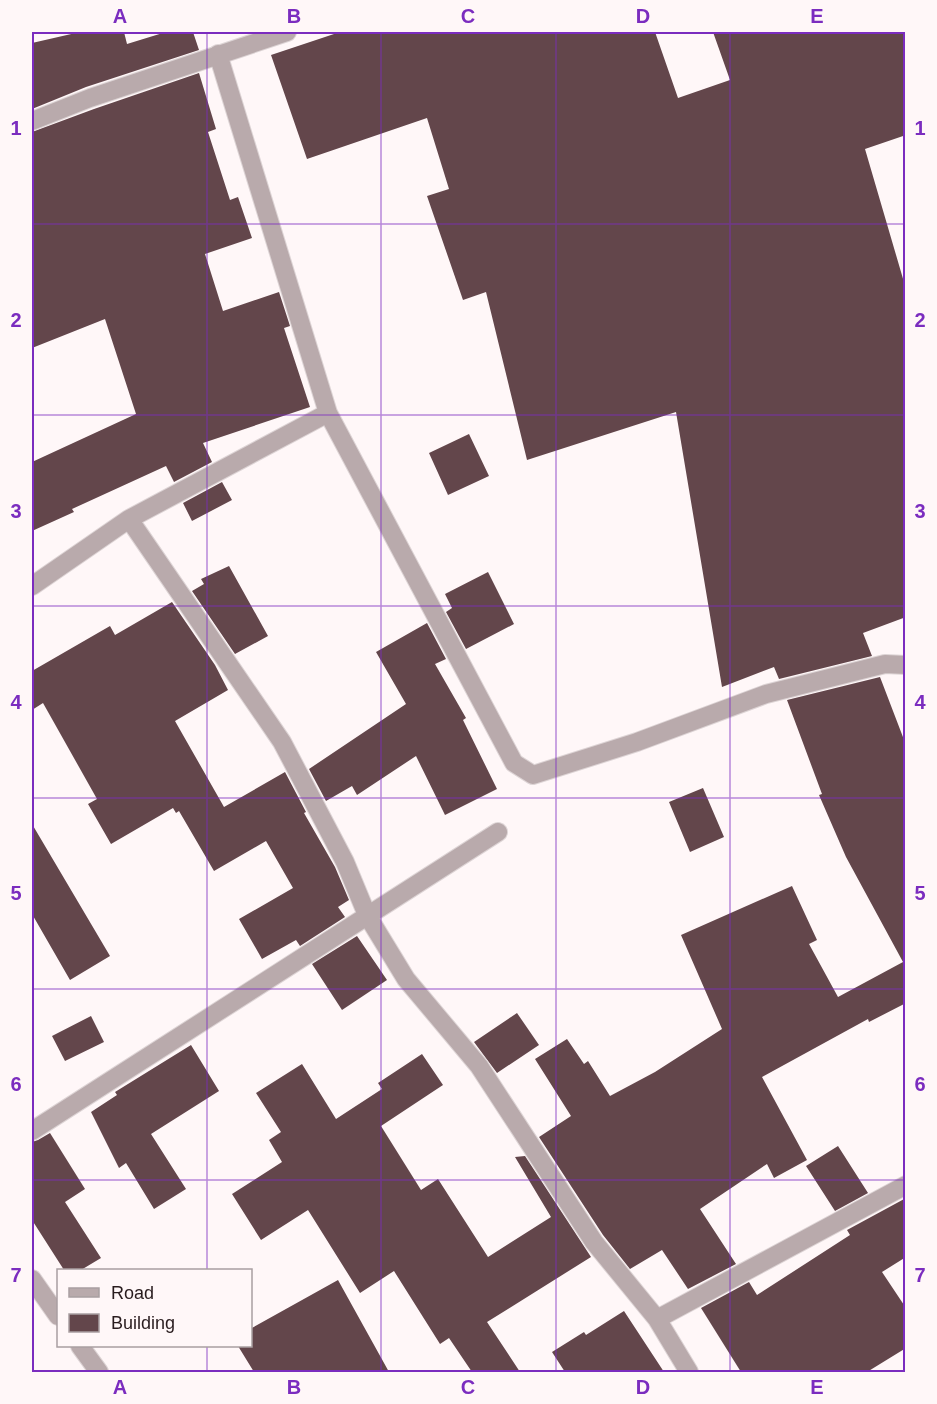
<svg xmlns="http://www.w3.org/2000/svg" width="937" height="1404" font-family="Helvetica,sans-serif">
<rect width="100%" height="100%" fill="#fff7f8"/>
<!-- building -->
<path fill="#63464b" d="M80,32h44l3,12 39,-12h27l6,18 -113,37 -54,22v-66z
M340,32h315l23,66 52,-18 -17,-48h193v103l-41,14 41,140v328l-43,16 9,23 -93,23 -5,-12 -52,20 -46,-275 -149,48 -41,-168 -23,8 -36,-104 22,-7 -22,-71 -120,41 -36,-104z
M199,73l17,56 -8,3 22,68 8,-3 14,41 -47,16 18,57 56,-19 11,34 -6,2 26,79 -107,36 9,19 -38,20 -8,-16 -94,43 2,3 -42,19v-69l104,-48 -31,-95 -73,29v-216l62,-23z
M469,434l20,42 -41,19 -19,-42z
M222,482l10,18 -40,21 -9,-18z
M229,566l39,70 -33,18 -43,-63 12,-7 -3,-5z
M488,572l26,52 -48,25 -20,-37 6,-4 -7,-14z
M172,602l43,63 13,25 -53,31 49,86 61,-35 21,40 -2,1 31,54 14,33 -11,7 7,10 -45,29 -4,-6 -34,19 -23,-40 54,-31 -27,-47 -52,30 -35,-60 -3,2 -3,-5 -62,36 -23,-40 9,-5 -54,-96 -11,7v-39l78,-45 5,9z
M427,623l19,36 -11,5 31,54 -3,2 34,69 -52,26 -29,-59 -59,39 -5,-9 -26,15 -17,-32 97,-65 -30,-52z
M880,677l26,68v258l-37,19 -1,-3 -106,58 45,83 -33,18 -7,-14 -67,45 36,55 -48,25 -26,-39 -32,19 -27,-34 -64,-98 32,-21 -36,-57 32,-20 17,25 4,-3 22,35 45,-24 67,-43 -41,-94 111,-49 25,54 -8,4 29,53 65,-35 -57,-105 -27,-62 3,-1 -35,-94z
M703,788l21,49 -34,15 -21,-50z
M32,824l78,132 -40,24 -38,-66z
M357,936l30,44 -45,30 -30,-46z
M517,1013l22,32 -42,28 -23,-31z
M91,1016l13,26 -39,19 -13,-25z
M191,1045l28,46 -68,43 35,55 -32,20 -28,-46 -7,5 -28,-56 26,-17 -2,-3z
M422,1054l21,31 -62,41 40,64 17,-11 50,78 63,-40 -36,-60 10,-1 66,101 -104,65 33,50h-48l-23,-34 -9,6 -46,-73 -34,22 -52,-83 -47,30 -29,-46 50,-32 -13,-22 12,-8 -25,-39 46,-29 34,55 46,-30 -4,-6z
M50,1133l35,56 -20,13 36,56 -20,12h-17l-32,-50v-78l6,-2z
M838,1146l30,47 -33,18 -29,-45z
M906,1198v59l-24,15 24,36v40l-39,24h-126l-40,-64 48,-26 8,13 93,-60 -3,-5z
M338,1280l51,92h-135l-16,-26h12v-17z
M624,1311l40,61h-99l-13,-20 32,-20 2,3z"/>
<g fill="none" stroke-linecap="round" stroke-linejoin="round">
<!-- street casing -->
<g stroke="#ddd4d5" stroke-width="20">
<path id="street" d="M218,54l110,359 186,350 19,12 104,-33 129,-48 119,-30 21,1
M32,121l58,-23 197,-66
M129,519l153,223 63,120 22,53 39,64 73,87 115,176 63,77 32,53
M32,586l97,-67 199,-106
M32,1131l466,-299
M32,1279l26,37
M657,1319l249,-134
M80,1346l19,26"/>
</g>
<!-- street -->
<use href="#street" stroke="#b9aaac" stroke-width="18"/>
</g>
<!-- grid -->
<path fill="none" stroke="#7b2cbf" stroke-width="1.5" stroke-opacity="0.55" d="M207,32v1238M381,32v1340M556,32v1340M730,32v1340M32,224h874M32,415h874M32,606h874M32,798h874M32,989h874M32,1180h874M207,1346v26"/>
<!-- border -->
<rect width="937" height="1404" fill="none" stroke="#fff7f8" stroke-width="66"/>
<!-- legend -->
<rect x="57" y="1269" width="195" height="78" fill="#fff7f8" stroke="#a99fa1" stroke-width="1.5"/>
<rect x="69" y="1288" width="30" height="9" fill="#b9aaac" stroke="#a99fa1" stroke-width="1.5"/>
<text x="111" y="1299" font-size="18" fill="#291c1e">Road</text>
<rect x="69" y="1314" width="30" height="18" fill="#63464b" stroke="#a99fa1" stroke-width="1.5"/>
<text x="111" y="1329" font-size="18" fill="#291c1e">Building</text>
<rect x="33" y="33" width="871" height="1338" fill="none" stroke="#7b2cbf" stroke-width="2"/>
<g font-size="20" text-anchor="middle" font-weight="bold" fill="#7b2cbf">
<text x="120" y="23">A</text>
<text x="294" y="23">B</text>
<text x="468" y="23">C</text>
<text x="643" y="23">D</text>
<text x="817" y="23">E</text>
<text x="16" y="135">1</text>
<text x="920" y="135">1</text>
<text x="16" y="327">2</text>
<text x="920" y="327">2</text>
<text x="16" y="518">3</text>
<text x="920" y="518">3</text>
<text x="16" y="709">4</text>
<text x="920" y="709">4</text>
<text x="16" y="900">5</text>
<text x="920" y="900">5</text>
<text x="16" y="1091">6</text>
<text x="920" y="1091">6</text>
<text x="16" y="1282">7</text>
<text x="920" y="1282">7</text>
<text x="120" y="1394">A</text>
<text x="294" y="1394">B</text>
<text x="468" y="1394">C</text>
<text x="643" y="1394">D</text>
<text x="817" y="1394">E</text>
</g>
</svg>
